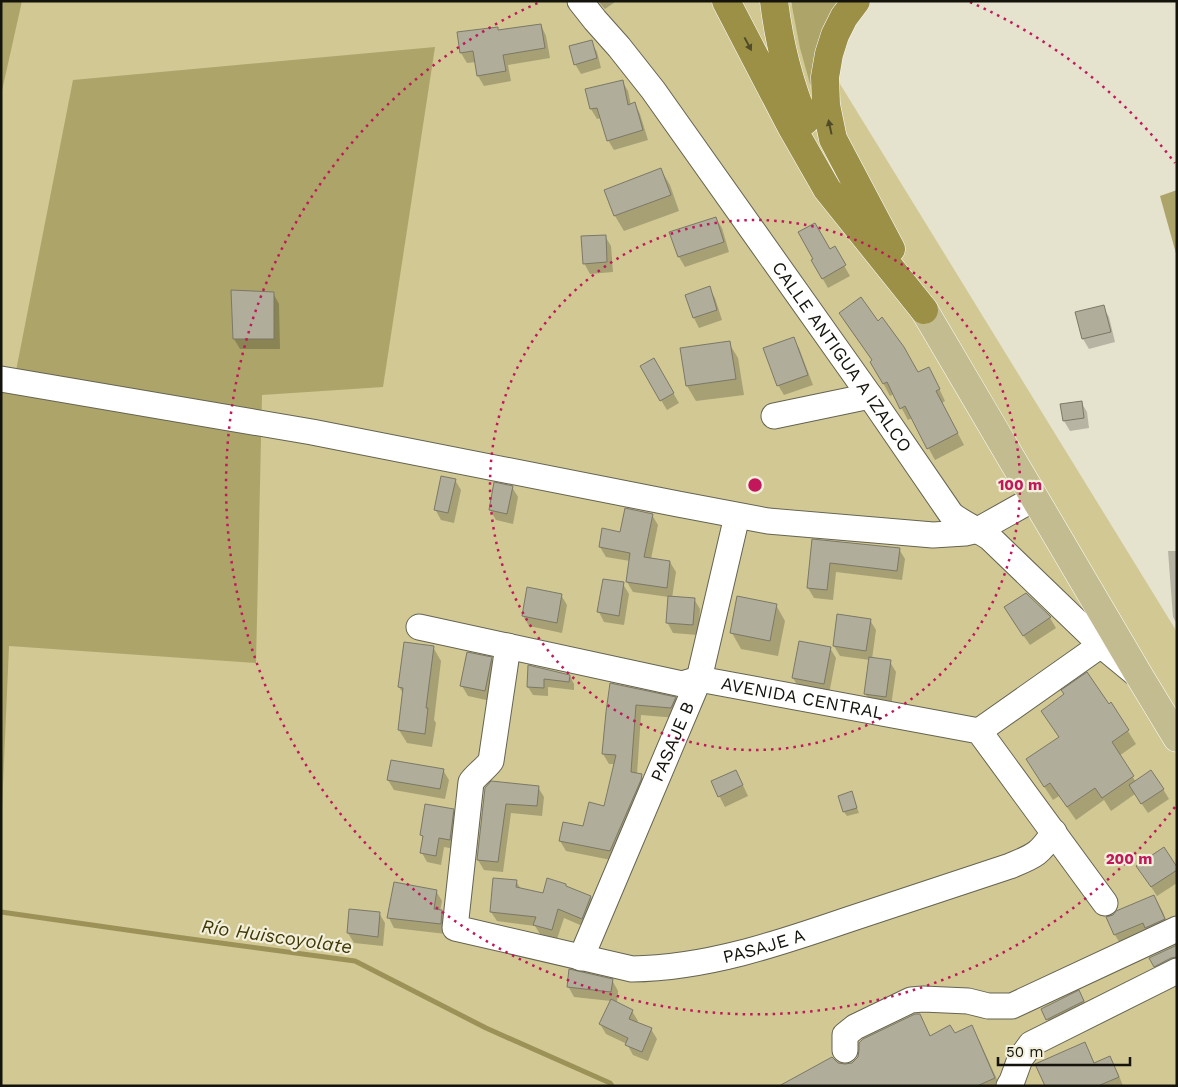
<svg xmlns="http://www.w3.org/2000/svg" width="1178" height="1087" font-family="'Work Sans',sans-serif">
<rect width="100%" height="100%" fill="#e5e2ce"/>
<!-- green -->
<path fill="#d1c893" d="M1,1h788l388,631v454h-1176z"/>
<!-- forest -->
<path fill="#ada469" d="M1,1h21l-21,94z
M791,1h48l-26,86 -3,-3 -10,-36z
M435,47l-52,340 -121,8 -6,268 -247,-17 -8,185v-452l13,2 59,-301z
M1177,190v67l-17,-61z"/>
<!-- shadow -->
<path fill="#0003" d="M598,1h17v1l-10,7z
M541,25l5,11 4,22 -42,7 3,16 -27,5 -6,-10 -2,-14 -9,1 -6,-10 36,-24 2,2z
M591,42l6,10 4,16 -20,6 -6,-10z
M622,81l6,10 3,14 4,-1 5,10 8,26 -34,10 -6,-10 -6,-22 -5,1 -6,-10 -5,-19z
M661,170l9,15 9,26 -55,20 -9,-15 -10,-26z
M716,218l6,10 7,24 -44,15 -6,-10z
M605,236l6,10 2,26 -23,2 -6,-11z
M834,248l16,28 -22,12 -16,-28z
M709,288l6,10 7,22 -23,8 -5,-10z
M273,293l6,11 1,45h-40l-6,-10z
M1103,307l6,10 6,25 -26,7 -6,-10 -6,-26z
M840,313l77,61 18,6 10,21 -3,2 22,42 -29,15 -23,-42 -4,2 -14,-26 -4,2 -18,-34 1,-1 -26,-36z
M793,338l6,10 14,37 -29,10 -6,-10z
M729,343l9,15 6,37 -48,6 -9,-15 -6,-37z
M654,360l25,43 -12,7 -26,-43z
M1081,402l6,10 2,16 -19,3 -6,-10z
M455,480l6,10 -7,33 -13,-3 -6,-11z
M512,487l6,10 -5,27 -17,-4 -6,-10z
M652,515l6,10 -7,34 19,3 6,10 -4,26 22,1 6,10 -2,26 -25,-2 -6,-11 2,-25 -36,-5 -6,-10 3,-21 -24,-4 -6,-10 21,-14z
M813,541l86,8 6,10 -3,21 -66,-8 -3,28 -19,-2 -6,-10z
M1168,551h9v73l-4,-7z
M623,584l6,10 -5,31 -20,-3 -5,-10z
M1026,594l24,24 6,10 -26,17 -19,-27z
M561,595l6,10 -5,28 -33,-7 -6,-10z
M776,605l9,16 -7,35 -37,-7 -9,-16z
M870,620l6,10 -4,29 18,3 6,10 -5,34 -20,-2 -6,-11 5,-33 -30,-4 -6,-10z
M433,647l8,14 -7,59 2,3 -4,24 -25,-4 -8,-13 5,-35 -5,-8z
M830,648l6,10 -7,36 -30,-6 -6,-10z
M491,659l6,10 -6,32 -23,-5 -6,-10z
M530,667l40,9 4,8v6l-26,-3v9l-15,-1 -5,-8z
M611,685l64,13 6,10 -4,10 -36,-3 -4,59 4,1 6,11 -31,75 -50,-10 -6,-10 24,-13 21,-21 11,-43h-7l-6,-10z
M1111,704l25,40 -17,12 17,26 27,7 6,10 -21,14 -13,-19 -24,17 -7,-11 -28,20 -17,-24 -6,4 -18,-27 25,-35 -18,-27 66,-5z
M443,770l6,10 -4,19 -51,-9 -6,-10z
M741,781l7,15 -23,11 -13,-25z
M538,787l6,10 -2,19 -31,-3 -8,59 -19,-2 -6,-10 8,-72z
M851,792l8,21 -12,3 -3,-4 -5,-16z
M453,810l5,9 -3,30 -11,-2 -3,18 -14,-3 -5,-9 2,-14 -3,-4z
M1177,869v14l-20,13 -13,-20z
M516,881l5,8 23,5 23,-6 24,9 5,10 -9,21 -23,-10 -7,21 -17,-5 -5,-8 -38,-5 -6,-9z
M395,883l41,8 6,10 -2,10 2,1 6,10 -2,12 -52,-6 -5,-10z
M1154,896l9,16 9,23 -48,15 -9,-15 -7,-17z
M379,913l6,10 -2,23 -29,-3 -6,-10z
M1177,946v29l-13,6 -9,-15z
M612,980l6,11 -1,12 15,8 6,10 -1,2 14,6 6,10 -9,22 -15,-6 -6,-11 -21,-10 -6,-10 11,-23 -37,-4 -6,-11z
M1079,992l9,15 -32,28 -14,-26z
M919,1015l12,22 24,-2 17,-8 8,15 20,44h-219l57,-22 8,2 6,-2z
M1084,1043l11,21 14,-6 9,15 5,13h-77z"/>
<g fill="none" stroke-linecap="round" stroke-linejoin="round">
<!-- stream -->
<path stroke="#9c9258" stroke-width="5" d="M1,912l175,25 179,24 131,67 124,55 2,3"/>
</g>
<!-- building -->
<path fill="#b0ad9a" stroke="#7b7866" d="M541,24l4,24 -42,7 3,16 -29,5 -4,-25 -13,2 -3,-21 41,-5v3z
M592,40l5,18 -23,7 -5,-19z
M623,80l5,25 7,-3 8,28 -36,11 -10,-33 -7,1 -5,-20z
M661,168l10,27 -57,21 -10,-26z
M716,217l8,25 -46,15 -9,-25z
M815,223l15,26 5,-3 11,19 -24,14 -11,-19 2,-1 -15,-27z
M606,235l1,27 -24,2 -2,-28z
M710,286l7,24 -24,8 -8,-23z
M231,290l43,2v47h-41z
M861,297l17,24 4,-4 22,30 14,25 11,-5 11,22 -4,2 22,42 -31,16 -22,-43 -5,3 -13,-27 -4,2 -13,-22 2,-2 -33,-47z
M1104,305l7,27 -29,7 -7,-27z
M794,337l14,38 -31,11 -14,-38z
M730,341l6,38 -50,7 -6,-38z
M654,358l20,35 -14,8 -20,-35z
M1082,401l2,17 -21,3 -3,-17z
M441,476l15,3 -8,34 -14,-3z
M494,482l19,4 -6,28 -18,-4z
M625,508l28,6 -9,43 26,4 -3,27 -41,-6 4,-29 -31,-6 3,-19 18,4z
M812,539l88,9 -3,23 -67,-8 -3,27 -20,-2z
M603,579l21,3 -5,34 -22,-4z
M527,587l35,7 -5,29 -35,-7z
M1026,593l25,24 -28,19 -19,-29z
M668,596l27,2 -2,27 -27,-2z
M737,596l40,8 -7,37 -40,-8z
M837,614l34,5 -5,32 -33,-5z
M799,641l32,6 -7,37 -32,-6z
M404,642l30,4 -8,62h2l-3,26 -27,-4 5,-42 -5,-1z
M467,652l25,5 -7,34 -25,-5z
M869,657l22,3 -5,37 -22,-3z
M528,665l42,10 -1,7 -25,-3v9l-17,-1z
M1087,672l22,32 2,-2 18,28 -17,12 22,34 -32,22 -7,-10 -28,19 -17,-24 -6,4 -18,-28 33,-22 -18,-26 23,-17 -3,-4z
M610,683l66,14 -5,11 -35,-3 -5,67 11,2 -1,6 -31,71 -51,-10 4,-19 20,4 6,-24 15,4 12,-51 -14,-1 4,-42z
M391,760l53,9 -4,20 -53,-9z
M736,770l7,15 -25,12 -7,-16z
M1151,770l13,19 -23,15 -12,-19z
M491,781l48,5 -2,20 -31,-2 -8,58 -21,-2 8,-72z
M852,791l5,17 -14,4 -5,-16z
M425,804l29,5 -4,31 -11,-2 -3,18 -16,-3 3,-17 -3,-1z
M1164,847l13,20v3l-26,17 -15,-21z
M493,878l24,2 -1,7 27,6 4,-15 19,6v2l25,10 -9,23 -24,-10 -6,21 -19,-5 3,-8 -46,-5z
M394,882l43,8 -3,19 8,1 -1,14 -54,-6z
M1154,895l11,24 -20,9 -2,-5 -29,12 -8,-18 7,-2 3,-4z
M349,909l31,3 -2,25 -31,-4z
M1177,945v12l-6,1 -17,9 -5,-9z
M569,969l44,10 -2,13 -44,-5z
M1079,990l5,11 -38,19 -5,-11z
M611,999l22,11 -4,9 23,9 -10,24 -17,-7 3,-7 -29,-14z
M915,1014h5l10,22 20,-11 5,8 17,-8 23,53 -18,8h-198l53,-29 6,6 7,1 7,-1 6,-6 1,-7v-7l4,-4z
M1085,1042l9,21 16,-7 9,21 -21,9h-53l-10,-22z"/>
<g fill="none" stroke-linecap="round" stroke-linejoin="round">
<!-- minor casing -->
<g stroke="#656351" stroke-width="27">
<g id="minor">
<path id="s1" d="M580,1l15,19 24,27 34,43 217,306 81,118c12,10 26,15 39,24l111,107 34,28"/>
<path d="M1,379l311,53 366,72 90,17 165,14 32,-2 13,-3 57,-32"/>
<path d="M774,416l96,-20"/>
<path id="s2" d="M419,627l263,57 17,-5 280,52 126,172"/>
<path id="s3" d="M508,646l-17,115c-6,8 -14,13 -20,21l-16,146 177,41c74,-1 145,-25 215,-49 54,-18 108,-36 163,-54 24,-10 29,-11 44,-34"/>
<path d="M979,731l122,-86"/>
<path id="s4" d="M581,958l118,-279 38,-163"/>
<path d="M845,1050v-15l10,-8 56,-27 12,-1 45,2 20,5h24l165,-77"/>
<path d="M1009,1086l3,-5 8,-22 11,-15 146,-73"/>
</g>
</g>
<!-- major casing -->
<g stroke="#fff" stroke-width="29">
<path id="major" d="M924,310l216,367 37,61"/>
</g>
<!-- highway casing -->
<g stroke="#fff" stroke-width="29">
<path id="highway" d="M726,1l65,125 36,63 97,121
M774,1c5,41 15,82 31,120
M856,1l-12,16 -9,18 -6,19 -4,23 1,28 7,34 58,110"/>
</g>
<!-- minor -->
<use href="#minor" stroke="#fff" stroke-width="25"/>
<!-- major -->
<use href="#major" stroke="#c4bc91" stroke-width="28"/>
<!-- highway -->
<use href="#highway" stroke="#9c9047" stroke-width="28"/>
</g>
<!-- one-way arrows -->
<defs><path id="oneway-solid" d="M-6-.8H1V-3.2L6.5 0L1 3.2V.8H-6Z" transform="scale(1.25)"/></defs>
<g fill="#514b27">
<use href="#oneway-solid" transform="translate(748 44) rotate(62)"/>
<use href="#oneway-solid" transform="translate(830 127) rotate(-102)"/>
</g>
<!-- distance rings -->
<g fill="none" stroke="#c2185b" stroke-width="2.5" stroke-dasharray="2.5 5">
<circle cx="755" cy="485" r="265"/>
<path d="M1175 807A529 529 0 1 1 540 2M970 2A529 529 0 0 1 1175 163"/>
</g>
<g text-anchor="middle" stroke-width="4.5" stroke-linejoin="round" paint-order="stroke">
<!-- street labels -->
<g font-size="18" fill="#14130c" stroke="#f2efdb">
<text dy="6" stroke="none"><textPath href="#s1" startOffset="442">CALLE ANTIGUA A IZALCO</textPath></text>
<text dy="6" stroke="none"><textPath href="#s2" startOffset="392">AVENIDA CENTRAL</textPath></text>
<text dy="6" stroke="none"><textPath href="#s4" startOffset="235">PASAJE B</textPath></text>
<text dy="6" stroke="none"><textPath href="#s3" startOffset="608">PASAJE A</textPath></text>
</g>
<!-- water labels -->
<g font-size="19" font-style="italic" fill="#403807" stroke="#f2efdb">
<text transform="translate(277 936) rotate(8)" y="7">Río Huiscoyolate</text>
</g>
</g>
<circle cx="755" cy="485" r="8" fill="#c2185b" stroke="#f2efdb" stroke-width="2.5"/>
<g font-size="15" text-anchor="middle" font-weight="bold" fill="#c2185b" stroke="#f2efdb" stroke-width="4.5" stroke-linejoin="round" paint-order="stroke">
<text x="1020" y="490">100 m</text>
<text x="1129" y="864">200 m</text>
</g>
<!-- border -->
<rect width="1178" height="1087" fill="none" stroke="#14130c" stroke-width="5"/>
<!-- scale -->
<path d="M998 1057v8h132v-8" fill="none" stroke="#14130c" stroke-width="2.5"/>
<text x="1006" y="1057" font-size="15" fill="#14130c" stroke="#f2efdb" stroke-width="4" paint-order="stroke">50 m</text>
</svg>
